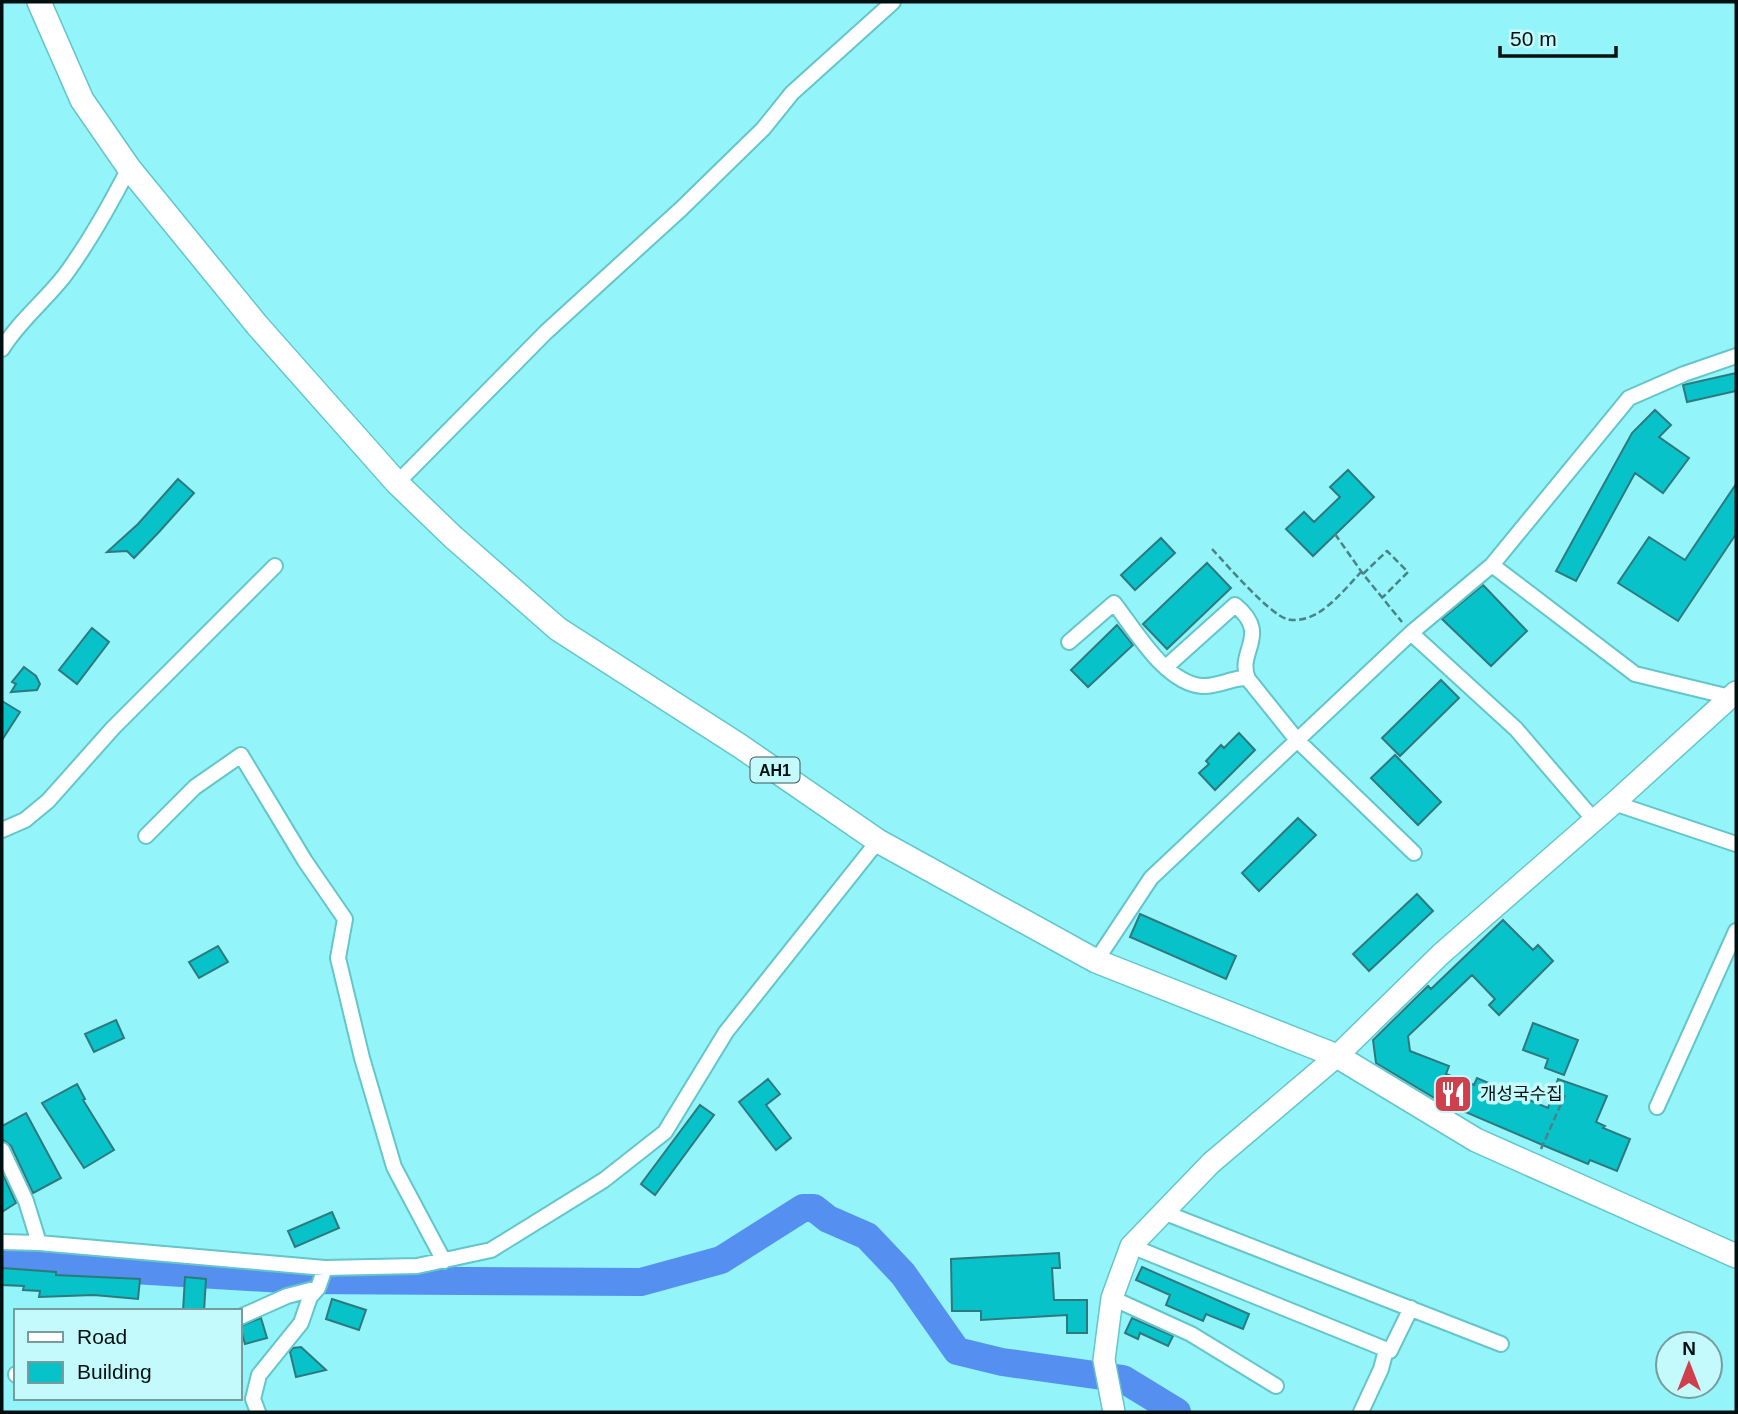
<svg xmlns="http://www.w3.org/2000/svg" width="1738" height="1414" font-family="Helvetica,'Noto Sans KR',sans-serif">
<rect width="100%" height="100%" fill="#93f4f9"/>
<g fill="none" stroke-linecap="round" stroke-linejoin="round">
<!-- river -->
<path stroke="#558fef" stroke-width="28" d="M2,1262l297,18 342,2 80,-22 82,-52h11l14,11 39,17 36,38 54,77 45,11 121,17 54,33"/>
</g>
<!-- building -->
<path fill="#08c2c9" stroke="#2e797d" stroke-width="2" d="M1736,373v18l-49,11 -4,-17z
M1655,410l16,15 -12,12 30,21 -26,35 -28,-20 -59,108 -20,-10 76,-138z
M1348,470l26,27 -61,59 -27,-27 18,-17 10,10 26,-25 -10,-10z
M178,479l16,14 -35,39 -25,26 -7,-7 -20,1 31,-28z
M1736,484v50l-58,87 -60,-38 31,-46 36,23z
M1161,538l14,15 -40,37 -14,-15z
M1207,563l24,25 -64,61 -24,-25z
M1483,585l44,46 -36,35 -49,-47z
M1117,625l16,20 -45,42 -17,-17z
M92,628l17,14 -32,42 -18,-14z
M24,667l12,9 4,8 -3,6 -26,2 5,-8 -4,-2z
M1441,680l18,18 -59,58 -18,-18z
M2,701l18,11 -18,28z
M1239,733l16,17 -40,40 -16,-17 10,-9 -3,-3 15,-16 3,3z
M1395,755l46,47 -23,23 -47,-47z
M1298,818l18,17 -57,56 -17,-18z
M1417,894l16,17 -64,60 -16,-17z
M1140,914l96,42 -10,23 -96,-42z
M1503,920l30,30 5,-5 15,16 -54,54 -10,-10 6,-6 -23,-24 -64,61 2,15 39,15 -3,8 28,11 3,-7 71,30 10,-29 49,17 -11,26 9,4 -2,2 27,11 -13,32 -27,-11 -2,4 -43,-18 -82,-35 2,-5 -27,-12 -1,5 -4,-2 -57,-34 -3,-23 55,-54 3,3z
M218,946l10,16 -29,16 -10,-16z
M116,1020l8,18 -30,14 -9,-18z
M1533,1023l45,17 -14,35 -19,-7 3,-9 -25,-9z
M768,1079l12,15 -14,11 25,33 -15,12 -37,-48z
M77,1084l8,15 -2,1 31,50 -30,18 -42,-65z
M700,1105l14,10 -59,80 -14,-11z
M26,1113l35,65 -28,15 -22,-47 -9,-7v-13z
M2,1172l14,31 -14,9z
M332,1212l7,16 -44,19 -7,-16z
M1059,1253l1,15h-8l2,32h33v33h-20v-18l-86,5v-9h-29l-1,-52z
M1142,1267l107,47 -6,15 -37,-15 -3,7 -37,-16 4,-10 -34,-15z
M2,1268l54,4v3l84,4 -2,20 -44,-4 -55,2 1,-6 -17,-1 1,-4 -22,-1z
M185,1277l21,2 -2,32h-21z
M332,1299l34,11 -7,20 -33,-11z
M261,1318l6,20 -22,6 -5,-18z
M1132,1318l41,18 -5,10 -28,-13 -2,6 -13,-6z
M301,1347l25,23 -30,7 -6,-25 3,-4z"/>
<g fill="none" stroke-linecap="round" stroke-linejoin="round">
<!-- street casing -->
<g stroke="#64c5ca" stroke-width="18">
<path id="street" d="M2,349c17,-28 43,-48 63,-74 25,-34 45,-70 64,-107
M397,483l149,-151 135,-123 82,-80 29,-36 101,-91
M1492,565l143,109 95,23
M1411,633l105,96 78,91
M1069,642l45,-39c22,28 51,80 88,83 18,1 35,-11 46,-7 -12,-28 24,-44 -13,-74l-69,62
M1248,679l49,61 117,113
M1614,803l122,41
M2,830l23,-10 23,-19 65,-73 162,-162
M146,836l49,-49 46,-32 64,106 40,58 -7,39 24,100 32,109 50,94
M1096,961l55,-83 260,-245 81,-68 137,-167 55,-24 52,-18
M1657,1107l79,-176
M2,1150l24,51 13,42
M1163,1212l338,132
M2,1242l37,1 286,25 92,-2 74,-16 113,-70 61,-48 61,-100 152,-191
M1131,1246l259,105 21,-43
M1112,1298l79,36 85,52
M240,1317l47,-21 31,-8
M16,1375v-1
M258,1412l-5,-13 6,-24 42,-52 9,-26 8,-9 7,-20
M1361,1412l20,-43 5,-19"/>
</g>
<!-- secondary casing -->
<g stroke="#64c5ca" stroke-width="24">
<path id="secondary" d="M1114,1412l-10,-52 8,-62 19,-52 80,-83 126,-107 104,-102 173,-151 122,-111"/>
</g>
<!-- primary casing -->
<g stroke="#64c5ca" stroke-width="26">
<path id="primary" d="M39,2l43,98 47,68 128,157 140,158 56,54 105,92 182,117 138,95 218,120 241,95 139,84 260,116"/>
</g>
<!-- path -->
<path stroke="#4a8386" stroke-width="2.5" stroke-dasharray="7 3.5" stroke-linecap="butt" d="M1335,534l28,40 39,48
M1212,549c14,15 57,65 75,70 9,3 23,-1 31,-6 16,-10 30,-27 43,-41
M1363,574l24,-23 21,21 -25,25
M1541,1149l24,-54"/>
<!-- street -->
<use href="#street" stroke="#fff" stroke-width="14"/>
<!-- secondary -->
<use href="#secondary" stroke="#fff" stroke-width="21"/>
<!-- primary -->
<use href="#primary" stroke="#fff" stroke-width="23"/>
</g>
<!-- icons -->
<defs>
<g id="restaurant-square" transform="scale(2.0125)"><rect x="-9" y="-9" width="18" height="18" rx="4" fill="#cf3f4c" stroke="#c4fafc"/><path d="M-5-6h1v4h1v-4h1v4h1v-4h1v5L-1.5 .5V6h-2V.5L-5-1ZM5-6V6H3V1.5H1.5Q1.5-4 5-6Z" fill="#fff"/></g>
</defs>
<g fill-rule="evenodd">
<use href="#restaurant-square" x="1453" y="1094"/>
</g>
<g text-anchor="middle" stroke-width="7" stroke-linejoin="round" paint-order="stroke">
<!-- shield labels -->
<rect fill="#c4fafc" stroke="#3b5658" stroke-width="2" x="750.5" y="757.5" width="49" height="25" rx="5"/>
<g font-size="16" font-weight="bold" fill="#001011">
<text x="775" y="776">AH1</text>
</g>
<!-- poi labels -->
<g font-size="18" fill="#001011" stroke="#c4fafc" text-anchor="start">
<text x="1480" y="1100">개성국수집</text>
</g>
</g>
<!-- border -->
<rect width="1738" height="1414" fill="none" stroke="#001011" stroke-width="7"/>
<!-- legend -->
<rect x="14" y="1309" width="228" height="91" fill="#c4fafc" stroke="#769c9e" stroke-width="2"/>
<rect x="28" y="1332" width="35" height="10" fill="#ffffff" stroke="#769c9e" stroke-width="2"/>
<text x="77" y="1344" font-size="21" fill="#001011">Road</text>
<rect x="28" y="1362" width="35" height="21" fill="#08c2c9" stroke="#769c9e" stroke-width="2"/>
<text x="77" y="1379" font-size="21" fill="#001011">Building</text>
<!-- north arrow -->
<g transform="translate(1689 1365)"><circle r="33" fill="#c4fafc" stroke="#769c9e" stroke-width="2"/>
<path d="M0-5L12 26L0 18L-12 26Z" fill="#cf3f4c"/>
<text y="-10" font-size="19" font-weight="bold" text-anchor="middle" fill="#001011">N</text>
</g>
<!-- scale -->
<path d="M1500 46v10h116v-10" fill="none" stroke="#001011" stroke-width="3.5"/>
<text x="1510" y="46" font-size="21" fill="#001011" stroke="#c4fafc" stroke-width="5" paint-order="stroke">50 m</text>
</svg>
